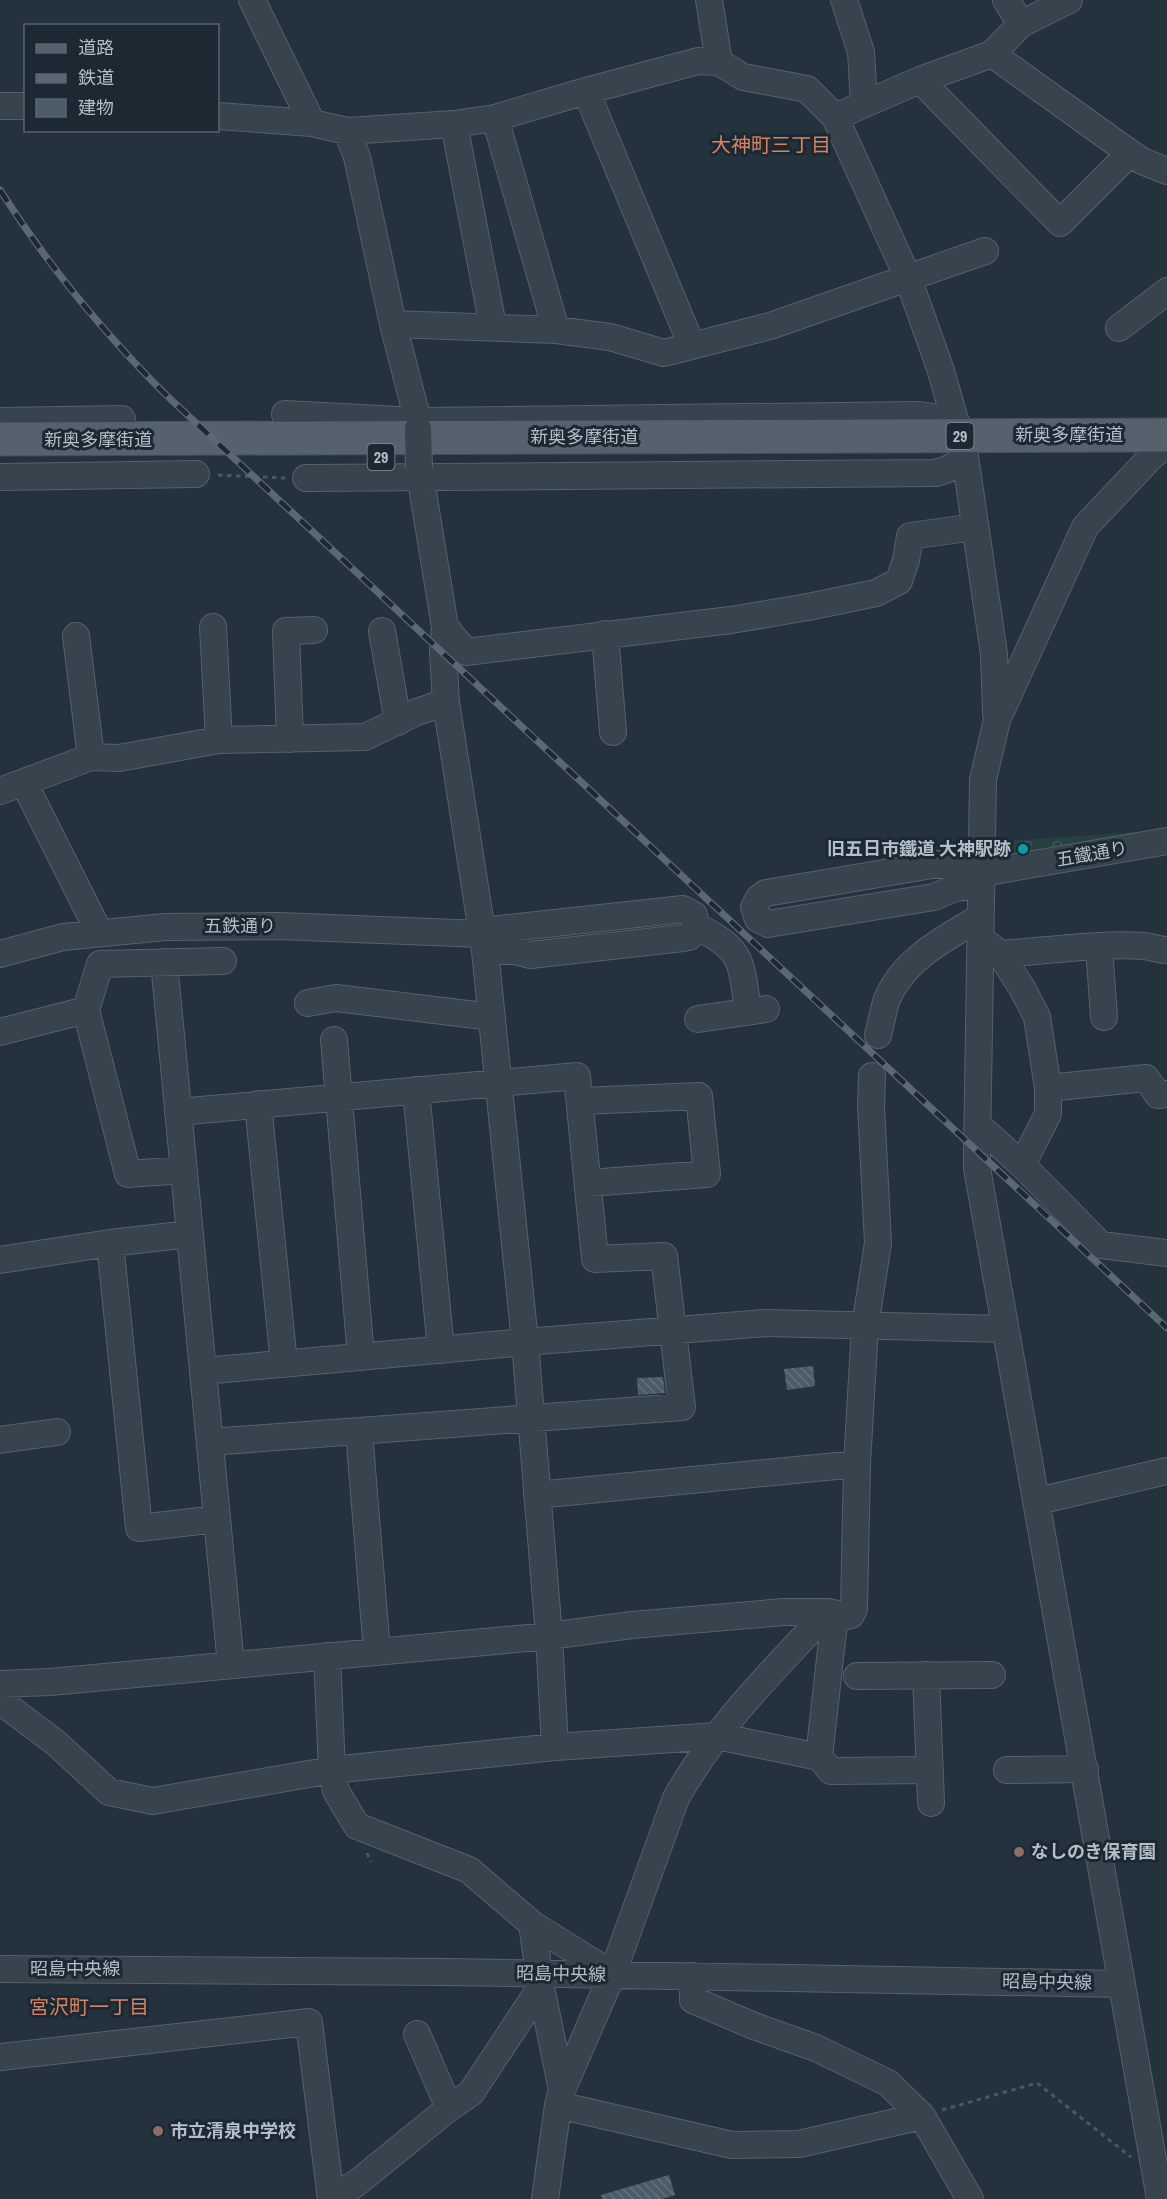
<svg xmlns="http://www.w3.org/2000/svg" width="1167" height="2199" font-family="'Archivo Narrow','Noto Sans JP',sans-serif">
<defs>
<pattern id="forest-crowns" width="20" height="18" patternUnits="userSpaceOnUse" patternTransform="scale(1.5)"><rect width="20" height="18" fill="#26403f"/><path d="M2 6a3 3 0 1 1 6 0M12 15a3 3 0 1 1 6 0" fill="none" stroke="#435a59"/></pattern>
<pattern id="building-back-hatch" width="6" height="6" patternUnits="userSpaceOnUse" patternTransform="scale(1.5)"><rect width="6" height="6" fill="#4c5b68"/><path d="M-1 5l2 2M0 0l6 6M5-1l2 2" fill="none" stroke="#63717c"/></pattern>
</defs>
<rect width="100%" height="100%" fill="#23323d"/>
<!-- forest -->
<path fill="url(#forest-crowns)" d="M1167,830l-161,31 -3,-20z"/>
<!-- building -->
<path fill="url(#building-back-hatch)" d="M813,1366l2,20 -28,4 -3,-21z
M663,1377l2,16 -27,2 -1,-17z
M669,2175l6,20 -13,4h-60l-1,-4z"/>
<g fill="none" stroke-linecap="round" stroke-linejoin="round">
<!-- minor casing -->
<g stroke="#55616b" stroke-width="28">
<path id="minor" d="M252,0l60,123
M709,0l10,62
M844,0l17,52 3,51
M1006,0l15,24
M992,54l138,99 12,8 25,10
M920,80l140,143 70,-70
M586,91l106,255
M0,106h26
M218,116l94,7 35,8 107,-7 41,-6 91,-27 112,-30 21,1 24,15 64,12 28,28 73,161 32,90 15,52 9,16
M835,117l85,-37 72,-26 29,-30 48,-24
M495,118l61,212
M454,124l39,202
M347,131l10,26 36,167 25,97v8
M393,324l163,6 54,7 54,16 106,-27 215,-75
M1119,328l48,-37
M285,414l133,7 501,-6 36,5
M0,421l122,-2
M965,456l29,198 2,60
M419,468l26,159 -2,26 3,49 39,249 40,391 24,294 6,111
M0,477l196,-3
M306,478l629,-5c13,-3 21,-7 30,-17
M213,627l6,113
M445,627l21,25 265,-32 77,-13 68,-14 23,-12 7,-21 4,-24 65,-9
M382,631l16,91
M605,634l8,98
M76,636l15,121
M290,739l-4,-108 28,-1
M24,783l75,149
M0,791l91,-34 28,1 100,-18 146,-3 52,-25 29,-10
M982,873l185,-32
M981,885l-26,3 -21,9 -166,27 -10,-5 -4,-12 5,-9 7,-5 172,-29 14,3 30,-5
M696,926c48,24 45,35 52,86
M482,931l201,-22 11,6 2,11 -7,11 -6,1 -153,17 -16,-4h-29
M989,945l11,9c47,-3 97,-11 144,-8 8,1 15,4 23,4
M1099,947l5,70
M0,954l63,-17 102,-10 114,-1 203,8
M1000,954l22,34 15,29 11,71v26l-26,51
M164,962l67,703
M308,1003l28,-5 156,19
M86,1010l42,164 56,-4
M698,1019l68,-10
M0,1032l86,-22 14,-46 123,-3
M878,1035c3,-11 5,-24 9,-36 17,-40 57,-60 92,-81
M334,1040l27,317
M1048,1088l98,-10 12,17 9,-1
M416,1090l25,260
M581,1101l118,-5 8,78 -118,9
M258,1104l26,260
M178,1112l399,-36 18,183 69,-3 18,151 -472,35
M978,1125l44,40 79,80 66,8
M110,1243l29,285 78,-9
M0,1260l110,-17 80,-9
M203,1371l322,-29 241,-19 239,6
M359,1432l18,220
M0,1440l57,-8
M537,1495l320,-31
M1038,1501l129,-30
M327,1656l5,114 4,21 21,35 112,44 63,54 9,63 21,103
M926,1675l5,128
M857,1676l135,-1
M0,1684l50,-2 499,-46 83,-11 152,-13h44l19,4 4,-1 3,-6 3,-145 8,-138 13,-83 -7,-137 1,-30
M0,1701l56,42 53,49 44,9 179,-31 223,-23 162,-11 102,21 12,14 99,-1
M819,1757l16,-143
M1007,1770l78,-1
M532,1924l80,50
M0,1969l447,3 675,12
M693,1976v24l61,26 62,22 72,35 34,33
M417,2034l32,74
M0,2057l309,-35 22,177
M558,2105l174,40 67,-1 123,-28 48,83
M332,2199l26,-17 91,-74 22,-15 70,-106
M545,2199l13,-94 4,-15 50,-115 64,-177c40,-71 96,-127 152,-186
M1160,2199l-183,-1031v-17l6,-371 14,-60 88,-193 66,-70 16,-13"/>
</g>
<!-- major casing -->
<g stroke="#434f59" stroke-width="35">
<path id="major" d="M0,439l1167,-4"/>
</g>
<!-- path -->
<path stroke="#455c5c" stroke-width="3" stroke-dasharray="4.5 4.5" stroke-linecap="butt" d="M218,475l68,3
M367,1853l4,9
M942,2110l95,-27 94,74"/>
<!-- minor -->
<use href="#minor" stroke="#37434d" stroke-width="26"/>
<!-- major -->
<use href="#major" stroke="#55626d" stroke-width="33"/>
<!-- rail casing -->
<g stroke="#596874" stroke-width="7">
<path id="rail" d="M0,190c47,74 102,141 164,203l1003,935"/>
</g>
<!-- rail -->
<use href="#rail" stroke="#1c2832" stroke-width="4.5" stroke-dasharray="14" stroke-linecap="butt"/>
<!-- minor-bridge casing -->
<g stroke="#55616b" stroke-width="28" stroke-linecap="butt">
<path id="minor-bridge" d="M418,429l1,39"/>
</g>
<!-- minor-bridge -->
<use href="#minor-bridge" stroke="#37434d" stroke-width="26"/>
</g>
<!-- markers -->
<circle fill="#0f9aa8" stroke="#1c2832" stroke-width="2" cx="1023" cy="849" r="6"/>
<g fill="#8d6e63" stroke="#1c2832" stroke-width="2">
<circle cx="1019" cy="1852" r="6"/>
<circle cx="158" cy="2131" r="6"/>
</g>
<g text-anchor="middle" stroke-width="6" stroke-linejoin="round" paint-order="stroke">
<!-- shield labels -->
<g fill="#1c2832" stroke="#86919b" stroke-width="1.5">
<rect x="946.5" y="423" width="27" height="26" rx="4.5"/>
<rect x="367.5" y="444" width="27" height="26" rx="4.5"/>
</g>
<g font-size="16" font-weight="bold" fill="#b3bec8">
<text x="960" y="442">29</text>
<text x="381" y="463">29</text>
</g>
<!-- street labels -->
<g font-size="18" fill="#b3bec8" stroke="#1c2832">
<text x="1069" y="441">新奥多摩街道</text>
<text x="584" y="443">新奥多摩街道</text>
<text x="98" y="446">新奥多摩街道</text>
<text transform="translate(1092 854) rotate(-10)" y="6">五鐵通り</text>
<text x="240" y="932">五鉄通り</text>
<text x="75" y="1975">昭島中央線</text>
<text transform="translate(561 1974) rotate(1)" y="6">昭島中央線</text>
<text transform="translate(1047 1982) rotate(1)" y="6">昭島中央線</text>
</g>
<!-- poi labels -->
<g font-size="18" font-weight="bold" fill="#b3bec8" stroke="#1c2832" text-anchor="start">
<text x="1011" y="855" text-anchor="end">旧五日市鐵道 大神駅跡</text>
<text x="1031" y="1858">なしのき保育園</text>
<text x="170" y="2137">市立清泉中学校</text>
</g>
<!-- neighbourhood labels -->
<g font-size="20" fill="#d68461" stroke="#1c2832">
<text x="771" y="152">大神町三丁目</text>
<text x="89" y="2014">宮沢町一丁目</text>
</g>
</g>
<!-- legend -->
<rect x="24" y="24" width="195" height="108" fill="#1c2832" stroke="#58646e" stroke-width="1.5"/>
<rect x="36" y="44" width="30" height="9" fill="#55626d" stroke="#58646e" stroke-width="1.5"/>
<text x="78" y="54" font-size="18" fill="#b3bec8">道路</text>
<rect x="36" y="74" width="30" height="9" fill="#596874" stroke="#58646e" stroke-width="1.5"/>
<text x="78" y="84" font-size="18" fill="#b3bec8">鉄道</text>
<rect x="36" y="99" width="30" height="18" fill="#4c5b68" stroke="#58646e" stroke-width="1.5"/>
<text x="78" y="114" font-size="18" fill="#b3bec8">建物</text>
</svg>
